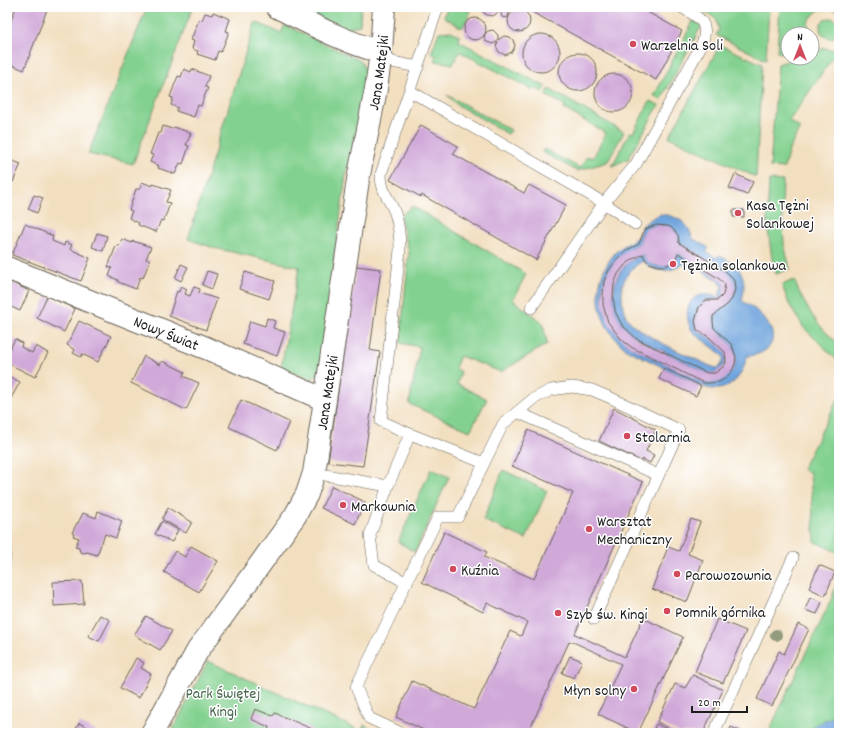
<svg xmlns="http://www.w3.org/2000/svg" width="846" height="740" font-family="Dekko,sans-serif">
<rect width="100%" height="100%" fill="#fff"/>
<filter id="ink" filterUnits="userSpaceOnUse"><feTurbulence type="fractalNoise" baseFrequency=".025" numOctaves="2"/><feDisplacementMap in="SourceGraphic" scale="8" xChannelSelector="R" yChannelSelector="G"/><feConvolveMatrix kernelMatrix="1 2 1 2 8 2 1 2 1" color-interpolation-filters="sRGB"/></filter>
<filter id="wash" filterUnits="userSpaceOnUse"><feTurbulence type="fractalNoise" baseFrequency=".012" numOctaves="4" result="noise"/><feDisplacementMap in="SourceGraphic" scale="16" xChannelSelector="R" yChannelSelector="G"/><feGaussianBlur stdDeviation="0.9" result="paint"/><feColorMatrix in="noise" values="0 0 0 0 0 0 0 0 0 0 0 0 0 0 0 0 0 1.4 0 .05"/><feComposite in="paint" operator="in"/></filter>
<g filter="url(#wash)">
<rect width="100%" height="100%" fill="#f2dfc0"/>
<!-- green -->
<path fill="#83d190" stroke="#507656" d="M147,7h46l-60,157 -45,-10z
M297,7h64l-1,18 -17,4z
M447,7h13l11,5 -9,16 -18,-11z
M698,7h71l-3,53 -50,-25 3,-5 -3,-11z
M780,7h59v4c-18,-4 -20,-4 -31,11l2,12h-22v17l-6,2 -5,-1z
M820 28a10 10 0 1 1 20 0a10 10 0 1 1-20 0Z
M693,21l9,4 -41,75 -7,-4z
M255,22l26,11 4,-8 76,36 8,18 -23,96 -27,199 -8,5 -30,-11 18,-101 -85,-19 -26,-9z
M451,31l9,5 -1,5 87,46 -3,5 -9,-4 -1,2 -73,-38 -7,12 -18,-3 1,-5 -5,-3 8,-21z
M720,45l42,19 -6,113 -87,-40z
M825,48l5,2 9,-2v6l-3,-1 -47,68 11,7 -11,22 -5,18 -14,-1 8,-103 18,-6h16v-6z
M549,89l75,43 -17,30 -30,9 -35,-19 2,-3 36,19 7,-12 6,2 13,-25 -42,-24 1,-4 -20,-10z
M447,95l64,35 -3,4 -52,-30z
M650,101l9,4 -31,54 -16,7 18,-34 3,1z
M769,180l14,1 -1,25 2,38 6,25 -14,5 -4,-15 -5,-37z
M412,206l114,68 -13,26 30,23 4,21 -46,28 -41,-16 -5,12 6,4 -4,12 30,15 -17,32 -61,-27 11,-57 -20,-4 9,-91 -9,-36z
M794,280c10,25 24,48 45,64v18l-35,-34 -15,-24 -7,-19z
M839,397v156l-24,-11 -5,-69 -8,-4z
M431,469l18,8 -34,75 -17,-10z
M503,470l44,21 -21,48 -43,-19z
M839,578v155h-63l-6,-4 61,-129z
M208,661l153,70 3,-6 16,8h-209z"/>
<!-- water -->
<path fill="#70a4dd" stroke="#46607c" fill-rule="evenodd" d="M661,214c15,2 28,8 31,24l17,10 -3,4 10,6 3,-3c22,12 29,20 23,46 9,5 18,11 24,20 15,19 2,34 -19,35 -5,25 -22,40 -46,30l-75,-37c-30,-25 -38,-64 -11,-96 6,-7 17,-11 22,-16 2,-2 3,-6 4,-9 5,-7 12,-11 20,-14zM656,225c13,0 21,4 23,18l45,27 11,19c-5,19 -11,14 -22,27 0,4 -1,8 1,12 3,5 8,7 12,11 10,9 14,24 3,35 -7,8 -14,10 -25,9l-73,-36c-40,-30 -39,-81 8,-103 3,-10 6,-16 17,-19z
M678,253l40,25 7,6c0,15 -7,16 -19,16 -10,9 -12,16 -9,30l12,7 16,15c2,10 -1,16 -10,21h-8c-15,-7 -29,-14 -44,-22 -28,-13 -54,-25 -49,-61 2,-18 13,-29 29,-36 5,14 21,15 32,7zM643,261c14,14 28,11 44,1l31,19 4,4 -1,6 -3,6c-9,-2 -19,-5 -26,3 -8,9 -5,26 3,34 9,8 21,14 29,24l-4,9 -4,1 -6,-2c-20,-10 -75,-32 -84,-50 -4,-8 -4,-17 -4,-27 1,-12 11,-23 21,-28z
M839,714v19h-28l4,-8z"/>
<g id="blocks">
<!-- building -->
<path fill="#d0a9d9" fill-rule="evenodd" d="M16,7h32l-24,63 -17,-7v-32z
M480,7h22l-3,5 -6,4 -6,-1 -3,-2z
M523,7h115l44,24 -26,49z
M501 14a4 4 0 1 1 8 0a4 4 0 1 1-8 0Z
M508 21a11 11 0 1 1 22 0a11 11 0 1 1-22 0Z
M213,12l17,7 -4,12 3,1 -8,20 -3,-1 -3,9 -18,-6 1,-3 -6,-2 2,-8 -3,-1 8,-21 3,1 3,-7 7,2z
M464 29a11 11 0 1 1 22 0a11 11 0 1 1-22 0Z
M493,30l5,5v5l6,-4 6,1 3,3 2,6 -3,6 -7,3 -6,-3 -3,-6 2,-5 -5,3 -6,-2 -3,-4 1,-4 3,-3z
M522 53a19 19 0 1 1 38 0a19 19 0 1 1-38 0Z
M559 72a19 19 0 1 1 38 0a19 19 0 1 1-38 0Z
M184,69l7,3 1,-3 17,7 -4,11 3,1 -4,9 -3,9 -3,-1 -4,12 -18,-6 2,-3 -7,-3 2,-7 -3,-1 4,-11 4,-10 3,1z
M595 93a19 19 0 1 1 38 0a19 19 0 1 1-38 0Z
M421,125l37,21 -5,8 71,39 5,-8 37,20 -30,55 -114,-65 -1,2 -31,-17z
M163,126l9,3 2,-2 17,6 -5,12 3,1 -6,18 -3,-1 -5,11 -17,-6 1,-2 -9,-4 3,-7 -3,-1 8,-21h3z
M7,159l14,5 -8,18 -6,-3z
M735,174l18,8 -6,13 -18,-7z
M142,182l10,4 1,-2 18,6 -5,12 4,1 -3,9 -4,9 -2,-1 -5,12 -18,-7 1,-2 -10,-5 3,-7 -3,-1 7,-21h4z
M34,195l9,3 -6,15 -9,-4z
M733,210h11v7h-11z
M25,224l28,12 -1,5 12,5 1,-4 7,3 -2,4 20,9 -9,23 -69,-26z
M656,225l12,1 4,2 6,7 1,8 45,27 6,5 4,6 1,8 -3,10 -4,5 -15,12v6l1,6 18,17 4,12 -1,7 -3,7 -6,7 -7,4 -8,1h-7l-73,-36 -10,-8 -13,-17 -5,-17v-11l1,-13 5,-11 8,-11 10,-9 12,-6 4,-11 3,-4zM678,253l40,25 7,6 -2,11 -2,2 -4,3h-11l-7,7 -4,14 2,9 12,7 16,15 1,10 -2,4 -9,7h-8l-70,-34 -15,-14 -7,-14 -2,-16 1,-11 4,-10 6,-8 9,-7 10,-5 2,5 4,4 10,3h6l10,-5z
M97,233l10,3 -4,15 -11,-4z
M122,239l10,4 1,-2 18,6 -5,12 4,1 -7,18 -3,-1 -4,12 -18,-7v-2l-9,-4 3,-8 -4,-1 8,-21h3z
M181,264l7,3 -7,14 -6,-3z
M356,266l25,3 -11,81 10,2 -17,114 -35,-4z
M207,271l10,3 -5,15 -10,-4z
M245,272l30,9 -6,18 -30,-10z
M11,282l18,9 -9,20 -13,-6v-14z
M181,286l6,3 -2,5 5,2 4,-9 6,2 -1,4 18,6 -11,31 -37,-14 8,-25 2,1z
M47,296l28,13 -11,23 -27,-14z
M267,318l8,3 -2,7 12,4 -8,24 -34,-12 7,-23 15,5z
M79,321l32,15 -13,26 -16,-8 -1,3 -8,-4 2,-3 -8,-5z
M15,339l7,4 -1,4 11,6 4,-7 12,7 -13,24 -28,-14v-8z
M144,356l16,9 2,-4 23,11 -2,4 16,7 -13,27 -55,-27z
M664,368l37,18 -5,10 -37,-17z
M7,375l13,7 -10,18 -3,-1z
M241,400l48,22 -12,28 -48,-23z
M614,408l42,22 -10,21 8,4 -4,8 -8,-4 -1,2 -42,-20z
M528,430l115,52 -68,152 50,23 18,-39 40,19 -45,96 -40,-19 23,-50 -50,-23 -1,2 -1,-1 -41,91h-98l-34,-16 16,-36 62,28 36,-78 11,5 6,-14 -40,-19 -4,9 -61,-30 22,-50 43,20 -3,5 50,22 39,-86 -61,-27z
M332,486l33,16 -10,22 -34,-16z
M168,508l24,14 -6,11 -24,-14z
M98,511l24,10 -6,17 -11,-4 -8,21 -10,-3 -3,1 -4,-1 -1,-4 -4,-1 4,-9 -6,-2 1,-2 -2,-1 5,-10h1l5,-10 13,5z
M691,519l9,3 -12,32 15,6 -16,42 -35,-13 16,-42 11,4z
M162,521l16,9 -6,12 -17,-8z
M191,546l27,15 -19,31 -35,-20 11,-21 10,6z
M7,548h4l-2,24 -2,-1z
M819,565l16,7 -10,24 -16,-8z
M82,581l2,23 -30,2 -1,-24z
M810,597l12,5 -5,12 -12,-4z
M100,615l10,5 -11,21 -11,-5z
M146,616l26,15 -12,19 -26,-15z
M717,619l29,12 -23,52 -28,-11z
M798,624l11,5 -37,77 -15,-7 22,-48 5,3z
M570,656l12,5 -8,17 -12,-5z
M136,658l8,5 -3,5 10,6 -12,24 -19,-10z
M693,675l30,15 -20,43h-23l-23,-11 18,-38 10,4z
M255,709l18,7 2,-3 37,16 -1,4h-35l-8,-3 1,-3 -18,-8z
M79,723l20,10h-25z
M656,724l19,9h-23z
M731,727l14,6h-17z
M624,728l12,5h-14z"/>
</g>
</g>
<g filter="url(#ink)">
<use href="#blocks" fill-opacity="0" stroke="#676055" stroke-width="1"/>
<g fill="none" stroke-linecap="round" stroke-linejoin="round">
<!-- lane casing -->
<g stroke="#676055" stroke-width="12">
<path id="lane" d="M381,52l11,10 26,5
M410,91l194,112 31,21
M531,308l73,-105 32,-39 66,-120c8,-22 -3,-27 -21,-37
M517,412l141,63
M410,434l-29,-13 19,-171c0,-13 -1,-25 -5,-37 -6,-15 -14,-21 -14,-39l57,-167
M314,473l74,13
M407,583l-33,-18 -4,-30 18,-49 22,-52 74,29
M401,733l-32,-15 -13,-31 82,-170h20l45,-93 30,-25 18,-9 21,-3 20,3 19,8 68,32 -85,189
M714,733l79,-175"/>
</g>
<!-- street casing -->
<g stroke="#676055" stroke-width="24">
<g id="street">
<path d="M277,7c34,17 67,35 104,45"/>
<path id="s1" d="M7,268l199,80 119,52"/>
<path id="s2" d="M152,733l46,-83 97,-134 12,-22 7,-21 44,-293 18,-91 5,-37 3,-45"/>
</g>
</g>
<!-- lane -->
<use href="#lane" stroke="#fff" stroke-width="11"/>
<!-- street -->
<use href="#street" stroke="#fff" stroke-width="22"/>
</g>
<!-- trees -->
<circle fill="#939b7f" cx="776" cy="635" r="6"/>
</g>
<!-- markers -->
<g fill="#d1495b" stroke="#fff" stroke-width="1.5">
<circle cx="633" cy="44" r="4"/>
<circle cx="738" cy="213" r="4"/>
<circle cx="673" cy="264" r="4"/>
<circle cx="627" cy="436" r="4"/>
<circle cx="343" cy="505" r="4"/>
<circle cx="589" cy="529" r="4"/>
<circle cx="453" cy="569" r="4"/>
<circle cx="677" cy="574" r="4"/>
<circle cx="667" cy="611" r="4"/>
<circle cx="558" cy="613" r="4"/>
<circle cx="634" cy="689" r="4"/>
</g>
<g text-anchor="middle" stroke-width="3" stroke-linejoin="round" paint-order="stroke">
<!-- poi labels -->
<g font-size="16" fill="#1c1c1c" stroke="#fff" text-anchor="start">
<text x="641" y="50">Warzelnia Soli</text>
<text x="746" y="210">Kasa Tężni<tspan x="746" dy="18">Solankowej</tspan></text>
<text x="681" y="270">Tężnia solankowa</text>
<text x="635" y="442">Stolarnia</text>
<text x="351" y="511">Markownia</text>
<text x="597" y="526">Warsztat<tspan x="597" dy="18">Mechaniczny</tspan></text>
<text x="461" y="575">Kuźnia</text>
<text x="685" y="580">Parowozownia</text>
<text x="675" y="617">Pomnik górnika</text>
<text x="566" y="619">Szyb św. Kingi</text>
<text x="626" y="695" text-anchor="end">Młyn solny</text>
</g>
<!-- street labels -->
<g font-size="16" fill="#1c1c1c" stroke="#fff">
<text dy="6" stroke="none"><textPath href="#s2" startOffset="713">Jana Matejki</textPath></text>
<text dy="6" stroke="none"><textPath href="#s1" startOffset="172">Nowy Świat</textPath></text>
<text dy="6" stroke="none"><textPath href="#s2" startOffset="389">Jana Matejki</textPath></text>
</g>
<!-- park labels -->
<g font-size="16" fill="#45644a" stroke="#fff">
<text x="223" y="698">Park Świętej<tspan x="223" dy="18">Kingi</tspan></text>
</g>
</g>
<!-- margin -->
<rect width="846" height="740" fill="none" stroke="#fff" stroke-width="24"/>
<!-- north arrow -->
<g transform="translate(800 46)"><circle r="19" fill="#ffffff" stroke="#a4a4a4"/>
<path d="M0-3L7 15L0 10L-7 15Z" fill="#d1495b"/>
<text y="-6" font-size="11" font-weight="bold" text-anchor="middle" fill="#1c1c1c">N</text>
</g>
<!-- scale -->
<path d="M692 706v6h55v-6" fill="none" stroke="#1c1c1c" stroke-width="2"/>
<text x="698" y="706" font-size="12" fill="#1c1c1c" stroke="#ffffff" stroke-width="3" paint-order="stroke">20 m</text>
</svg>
